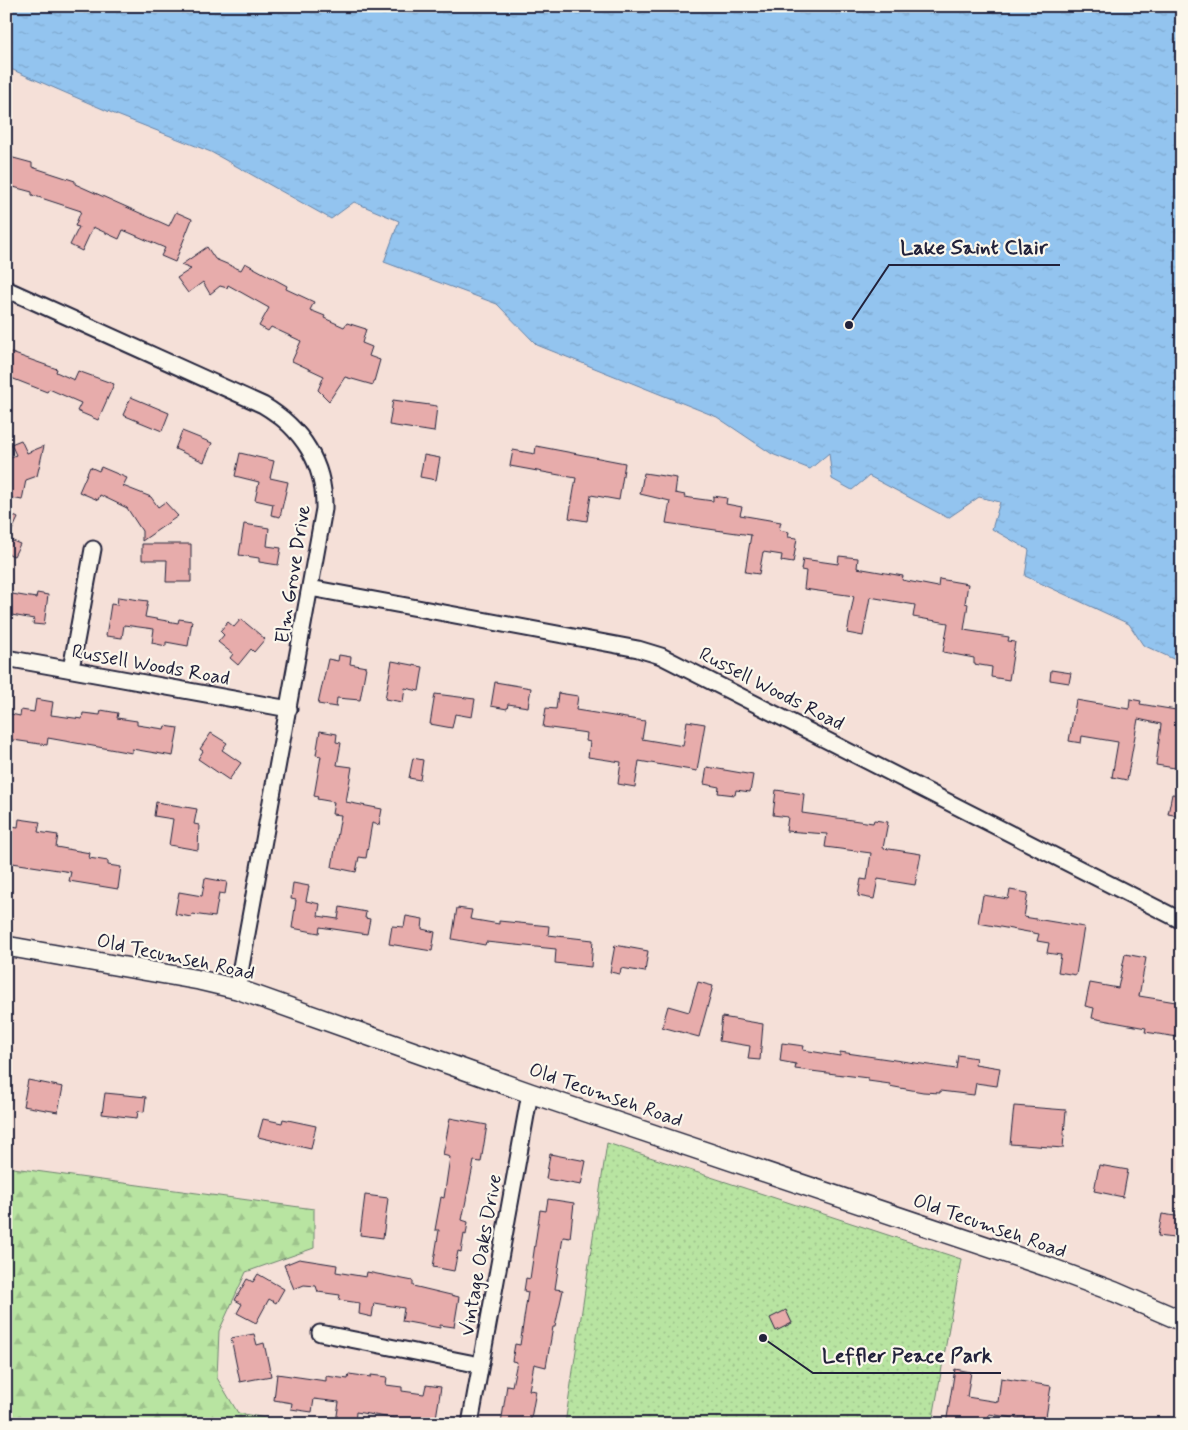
<svg xmlns="http://www.w3.org/2000/svg" width="1188" height="1430" font-family="Mynerve,sans-serif">
<defs>
<pattern id="forest-firs" width="22" height="20" patternUnits="userSpaceOnUse" patternTransform="scale(1.25)"><rect width="22" height="20" fill="#b8e4a1"/><path d="M5 1l3.5 6h-7zM16 11l3.5 6h-7z" fill="#9ec38c"/></pattern>
<pattern id="park-dots" width="8" height="8" patternUnits="userSpaceOnUse" patternTransform="scale(1.25)"><rect width="8" height="8" fill="#b8e4a1"/><path d="M2 2h.1M6 6h.1" fill="none" stroke="#9ec38c" stroke-width="1.8" stroke-linecap="round"/></pattern>
<pattern id="water-ripples" width="26" height="14" patternUnits="userSpaceOnUse" patternTransform="scale(1.25)"><rect width="26" height="14" fill="#93c4ef"/><path d="M2 4q2-2 4 0t4 0M15 11q2-2 4 0t4 0" fill="none" stroke="#7ea8ce"/></pattern>
</defs>
<rect width="100%" height="100%" fill="#f5e0d8"/>
<filter id="ink" filterUnits="userSpaceOnUse"><feTurbulence type="fractalNoise" baseFrequency=".02" numOctaves="2"/><feDisplacementMap in="SourceGraphic" scale="10" xChannelSelector="R" yChannelSelector="G"/><feConvolveMatrix kernelMatrix="1 2 1 2 8 2 1 2 1" color-interpolation-filters="sRGB"/></filter>
<g filter="url(#ink)">
<!-- forest -->
<path fill="url(#forest-firs)" stroke="#6d836e" d="M6,1167l308,42v39l-68,24 -27,59 -2,47 21,35 60,11h-292z"/>
<!-- park -->
<path fill="url(#park-dots)" stroke="#6d836e" d="M607,1143l354,116 -29,165h-367z"/>
<!-- water -->
<path fill="url(#water-ripples)" stroke="#6683a7" d="M6,6h1176v657l-39,-18 -14,-21 -104,-48 4,-26 -37,-21 8,-27 -21,-5 -31,21 -79,-42 -17,14 -20,-11 -3,-26 -19,16 -38,-15 -55,-37 -180,-72 -40,-41 -113,-42 15,-41 -45,-19 -23,17 -120,-67 -99,-39 -106,-46z"/>
<!-- building -->
<path fill="#e7acab" stroke="#22223b" d="M6,156l26,7v4l43,14v3l94,42 7,-14 16,7 -17,43 -14,-6 4,-8 -42,-18 -4,9 -26,-12 -11,24 -12,-6 9,-18 -4,-1 6,-15 -49,-16v-3l-26,-7z
M207,247l8,12 26,11 4,-7 42,23 -1,3 28,13 -4,8 15,6 -1,2 20,9 3,-4 19,6 -4,14 10,4 -3,9 11,4 -7,25 -28,-8 -16,24 -11,-11 6,-14 -32,-15 9,-20 -30,-14 -3,4 -9,-5 10,-18 -41,-23 -1,3 -7,-2 -10,8 -7,-12 -15,11 -11,-15 14,-9 -10,-4z
M6,351l51,18 -1,3 18,8 4,-9 36,13 -16,36 -21,-9 4,-8 -32,-14 -2,3 -41,-16z
M131,397l38,16 -7,18 -39,-16z
M393,400l44,6 -3,26 -45,-7z
M182,431l30,12 -8,19 -29,-13z
M21,440l6,13 17,-7 -7,30 -11,4 -4,20 -16,-3v-38l10,-4 -5,-11z
M536,446l89,17 -6,37 -28,-5 -4,26 -18,-3 7,-40 -66,-12 3,-16 22,4z
M240,453l34,8 -4,17 18,4 -8,35 -9,-2 2,-11 -18,-4 4,-18 -24,-6z
M424,455l16,3 -4,22 -16,-3z
M90,467l9,4 2,-4 26,11 -4,8 28,11 7,10 7,-5 13,14 -36,25v-10l-15,-23 -27,-13 -2,5 -19,-8z
M644,473l33,5 -2,15 10,2 -1,2 29,4v-5l14,2 -1,6 16,3 -2,8 41,7 -2,8 10,2 -1,5 9,1 -4,25 -12,-2 1,-6 -19,-3 -4,22 -14,-2 6,-37 -85,-12 4,-22 -30,-7z
M6,512l12,6 -10,21 12,5 -6,12 -8,-3z
M244,524l25,4 -2,18 14,2 -3,17 -19,-3v-4l-20,-3z
M142,544h49v38h-25l1,-22h-25z
M839,556l19,2 -1,10 46,8 -1,4 36,7 1,-8 29,5 -3,19 3,1 -4,26 45,7 -1,4 7,1 -6,38 -18,-3 1,-10 -18,-3v-6l-31,-6 5,-29 -35,-6 2,-12 -45,-8 -7,39 -16,-3 7,-37 -50,-7 2,-18 -5,-1 2,-11 35,5z
M6,593l30,5 1,-5 11,2 -4,30 -11,-1 1,-5 -28,-5z
M118,597l30,4 -3,16 33,6 1,-4 13,2 -4,25 -22,-4v4l-14,-3 2,-14 -30,-4 -2,13 -16,-2 5,-32 6,1z
M241,619l24,20 -11,13 -3,-3 -13,16 -8,-7 3,-4 -15,-12 6,-7 -4,-4 8,-9 6,5z
M339,655l12,2 -1,7 16,3 -6,33 -23,-2 -1,9 -18,-3 10,-45 10,2z
M392,661l31,6 -4,24 -14,-3 -2,14 -18,-3z
M1051,670l20,3 -2,10 -19,-3z
M495,682l36,6 -3,19 -20,-3 -1,5 -16,-3z
M558,693l20,3 -2,14 69,11 -3,18 41,7 4,-25 18,3 -8,47 -58,-10 -4,26 -17,-3 3,-22 -33,-5 2,-15 -4,-1 1,-8 -44,-6 3,-19 10,1z
M435,694l40,5 -3,18 -17,-3 -3,14 -22,-4z
M36,699l17,3 -2,13 31,4 1,-6 17,2 1,-5 17,3 -1,5 20,3v4l27,4 1,-3 13,2 -5,28 -41,-7v4l-84,-15 -1,7 -41,-6v-26l14,3 1,-6 13,2z
M1130,699l11,2 -1,3 42,7v27l-7,30 -19,-3 5,-41 -23,-5 -11,61 -15,-3 6,-35 -36,-6 -1,7 -12,-2 7,-41 53,9z
M320,731l17,3 -1,8 5,1 -4,22 15,2 -6,35 36,7 -3,16 -7,-2 -6,35 -7,-1 -3,15 -24,-5 9,-52 -9,-1 2,-12 -17,-3 1,-2 -4,-1 7,-40 -5,-1z
M211,733l16,10 -5,7 19,13 -12,17 -31,-21 5,-8 -3,-2z
M413,758l10,2 -3,20 -11,-2z
M707,767l46,8 -3,17 -14,-2 -1,5 -17,-2 1,-6 -15,-3z
M776,790l28,4 -2,19 71,10 1,-3 14,2 -5,26 38,6 -6,31 -37,-6 -4,20 -16,-3 3,-17 6,1 4,-27 -46,-6 2,-13 -41,-3 2,-14 -15,-2z
M1172,794l10,1 -3,21 -11,-2z
M156,802l41,7 -3,15 5,1 -1,25 -29,-5 4,-26 -19,-3z
M19,819l21,3 -2,10 20,3 -2,12 34,6 -1,5 19,3v4l13,2 -3,22 -49,-8 2,-9 -65,-10v-37l12,2z
M205,878l22,4 -2,12 -6,-1 -4,24 -23,-3 -1,3 -16,-3 4,-22 23,4z
M293,883l16,3 -3,15 14,3 -2,12 20,3 2,-12 26,5 -1,6 5,1 -3,15 -47,-7 -1,6 -27,-5 4,-28 -5,-1z
M1010,890l18,3 -4,24 60,10 -8,48 -18,-3 3,-17 -14,-2 2,-10 -12,-2 2,-7 -61,-11 5,-28 25,4z
M457,908l15,2 -2,9 29,5v-3l50,5 -1,9 45,5 -2,27 -36,-4 1,-14 -70,-7 -1,3 -33,-6z
M406,916l17,3 -1,10 13,3 -3,19 -43,-7 3,-18 12,1z
M615,945l33,6 -3,21 -24,-4 -1,6 -10,-2z
M1125,954l21,4 -7,38 43,7v21l-4,13 -33,-5 1,-4 -54,-10 2,-10 -9,-2 5,-23 28,5z
M698,982l15,4 -14,51 -37,-10 6,-21 21,6z
M722,1017l41,7 -3,36 -12,-1 2,-13 -31,-5z
M782,1043l22,3 -1,4 37,6v-4l116,17 2,-14 18,3 -1,6 25,4 -3,18 -21,-3 -2,12 -34,-4v2l-17,-1 -34,-6 1,-2 -22,-3v-3l-73,-9 1,-5 -16,-3z
M28,1080l35,7 -5,25 -35,-6z
M105,1093l41,4 -2,15 -6,-1 -1,7 -35,-4z
M1014,1106l52,4 -3,38 -53,-4z
M450,1118l37,7 -6,37 -7,-1 -12,59 6,2 -2,13 -2,-1 -3,18 -3,-1 -4,20 -21,-4 6,-37h-4l6,-33 3,1 6,-41 -7,-2z
M263,1119l19,4 1,-4 33,7 -5,23 -53,-12z
M550,1154l36,7 -5,24 -35,-6z
M1099,1165l29,5 -5,27 -29,-6z
M365,1195l23,3 -5,40 -23,-3z
M548,1199l26,4 -4,35 -7,-1 -8,52 8,1 -3,14 -5,23h-2l-7,40 -12,-3 -5,26 7,1 -6,33h-29l6,-39 5,1 5,-24 -5,-1 3,-17 5,1 8,-53 -4,-1 2,-13 4,1 10,-69 6,1z
M1162,1214l20,3v22l-24,-3z
M299,1259l38,6 -1,7 30,5 1,-5 46,9v5l46,11 -5,30 -14,-2v3l-38,-7 2,-13 -30,-5 -2,14 -13,-3 1,-11 -21,-3 1,-5 -22,-3 -2,-6 -12,-1 -10,4 -10,-24z
M258,1274l26,15 -8,14 -7,-4 -13,24 -19,-10 5,-9 -7,-4 12,-21 6,3z
M786,1310l6,13 -16,8 -6,-13z
M254,1334l3,11 7,-2 7,33 -31,6 -9,-44z
M955,1369l16,3 -4,25 31,5 3,-24 50,8 -6,37 -56,-9 -1,10h-42z
M277,1374l49,7v-5l22,3 1,-5 22,3v-2l16,2 -1,8 16,2v4l22,3 2,-9 15,2 -6,37h-20l1,-2 -60,-10 -1,12 -19,-2 3,-20 -25,-3 -2,13 -21,-3 1,-6 -18,-3z"/>
<g fill="none" stroke-linecap="round" stroke-linejoin="round">
<!-- minor casing -->
<g stroke="#22223b" stroke-width="19">
<path id="minor" d="M6,289l257,116c39,23 62,59 61,104l-87,480
M310,588l328,61 23,7 521,265
M6,658l283,51
M71,669l22,-120
M320,1333l160,32
M470,1424l60,-331"/>
</g>
<!-- major casing -->
<g stroke="#22223b" stroke-width="22">
<path id="major" d="M6,946l193,34 38,9 293,104 518,174 67,25 67,29"/>
</g>
<!-- minor -->
<use href="#minor" stroke="#fbf7ec" stroke-width="15"/>
<!-- major -->
<use href="#major" stroke="#fbf7ec" stroke-width="19"/>
</g>
</g>
<g text-anchor="middle" stroke-width="4.5" stroke-linejoin="round" paint-order="stroke">
<!-- street labels -->
<g font-size="20" fill="#22223b" stroke="#fbf7ec">
<text transform="translate(292 574) rotate(-81)" y="7">Elm Grove Drive</text>
<text transform="translate(151 664) rotate(10)" y="7">Russell Woods Road</text>
<text transform="translate(772 688) rotate(27)" y="7">Russell Woods Road</text>
<text transform="translate(176 956) rotate(12)" y="7">Old Tecumseh Road</text>
<text transform="translate(606 1094) rotate(19)" y="7">Old Tecumseh Road</text>
<text transform="translate(990 1225) rotate(19)" y="7">Old Tecumseh Road</text>
<text transform="translate(480 1255) rotate(-80)" y="7">Vintage Oaks Drive</text>
</g>
</g>
<!-- callouts -->
<path fill="none" stroke="#22223b" stroke-width="2" d="M849 325L889 265H1060M763 1338L813 1373H1001"/>
<g fill="#22223b" stroke="#fbf7ec" stroke-width="2">
<circle cx="849" cy="325" r="5"/>
<circle cx="763" cy="1338" r="5"/>
</g>
<g font-size="21" text-anchor="middle" font-weight="bold" fill="#22223b" stroke="#fbf7ec" stroke-width="4.5" stroke-linejoin="round" paint-order="stroke">
<text x="974" y="254">Lake Saint Clair</text>
<text x="907" y="1362">Leffler Peace Park</text>
</g>
<!-- margin -->
<rect width="1188" height="1430" fill="none" stroke="#fbf7ec" stroke-width="25"/>
<rect x="12" y="12" width="1163" height="1405" fill="none" stroke="#22223b" stroke-width="2" filter="url(#ink)"/>
</svg>
